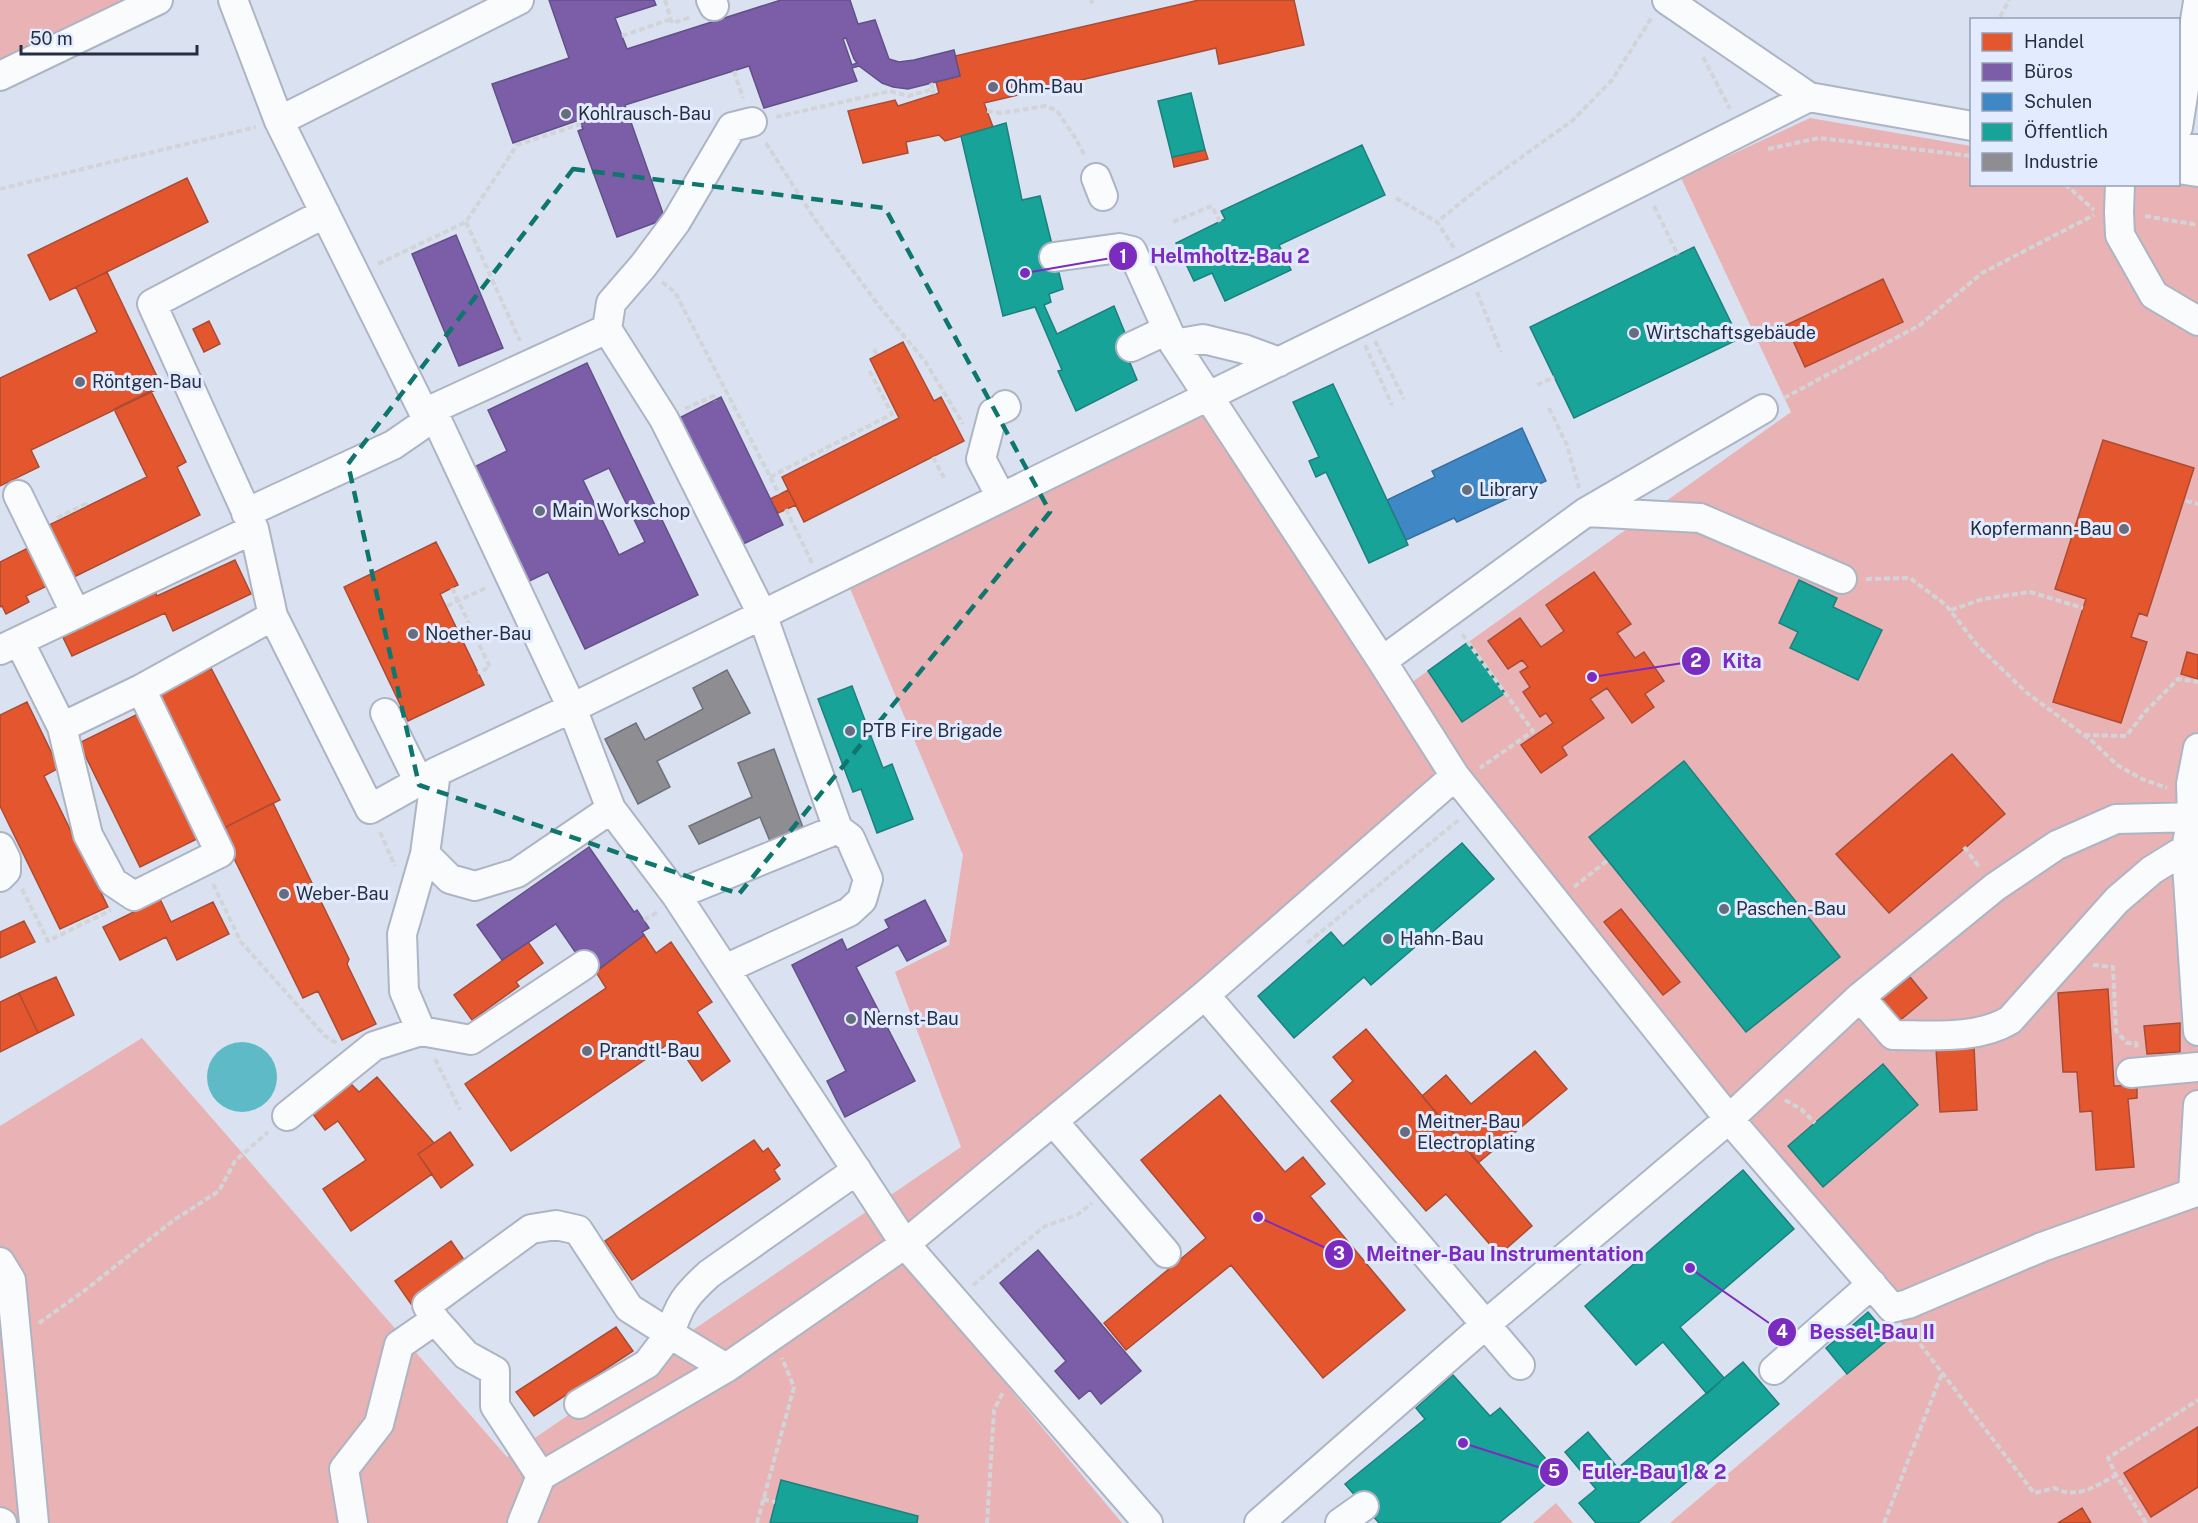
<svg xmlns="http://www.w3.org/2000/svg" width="2198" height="1523" font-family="'Public Sans',sans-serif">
<rect width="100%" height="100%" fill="#dae2f1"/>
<!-- forest -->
<path fill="#e9b2b4" d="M0,0h123l-123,63z
M1810,118l161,28 1,38h206l1,-3 19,3v1339h-528l233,-198 -449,-563 -256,226 -310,255 234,280h-1122v-397l142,-88 365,419 454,-310 -66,-175 54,-27 14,-90 -114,-269 354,-176 191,285 397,-283 -110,-234z
M1556,1503l17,20h-40z"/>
<!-- water -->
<path fill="#5fbac8" d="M207 1077a35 35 0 1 1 70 0a35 35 0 1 1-70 0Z"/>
<!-- shops -->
<path fill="#e4572e" stroke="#ab4b34" stroke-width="1.5" d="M1199,0h95l10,45 -85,19 -3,-16 -232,55 9,24 -48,14 -6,-6 -33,7 2,11 -45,10 -15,-52 47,-11 3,6 41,-13 -3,-11 24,-6 -5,-20z
M1205,150l3,9 -34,8 -2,-10z
M187,178l21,44 -158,78 -22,-45z
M107,272l55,115 -131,63 8,17 -39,19v-108l97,-46 -21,-45z
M1883,279l20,43 -98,45 -19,-42z
M209,321l11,23 -16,8 -11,-23z
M903,342l31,59 7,-4 23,44 -160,81 -22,-45 117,-59 -29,-59z
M151,391l35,71 -9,5 23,48 -130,64 -25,-52 102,-50 -33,-68z
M2103,440l91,28 -47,148 -8,-3 -8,24 16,5 -26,81 -68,-21 33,-103 -31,-10z
M788,490l8,15 -18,8 -8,-14z
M436,542l22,43 -18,9 44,91 -76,36 -64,-134z
M28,548l19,38 -21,10 3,6 -23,12 -4,-8 -2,1v-45z
M235,560l16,34 -78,37 -8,-18 -93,43 -13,-27 93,-44 5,11z
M1594,572l37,52 -14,9 18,25 9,-6 20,29 -19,13 9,13 -22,16 -25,-35 -17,11 14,19 -42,29 5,8 -26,18 -20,-28 32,-22 -7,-10 -6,4 -17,-25 7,-5 -10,-15 8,-5 -6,-7 -14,9 -20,-28 32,-23 21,29 23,-16 -18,-26z
M2187,652l11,3v24l-17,-5z
M211,668l69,132 -60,30 -65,-136z
M27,702l32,66 -15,8 64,131 -48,22 -60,-123v-91z
M138,714l61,124 -59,29 -61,-124z
M1952,754l53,60 -116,99 -53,-59z
M273,803l76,156 -2,5 29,60 -34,16 -24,-49 -15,7 -83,-168z
M160,899l11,23 42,-20 16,32 -52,26 -11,-23 -46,23 -17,-33z
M1621,909l59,73 -17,13 -59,-73z
M24,921l11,21 -35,16v-26z
M644,935l12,18 15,-11 41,60 -15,10 33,49 -28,20 -28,-41 -163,111 -46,-67 141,-96 -10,-16z
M528,942l15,21 -27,19 3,4 -47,34 -18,-25z
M56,977l18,38 -36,18 -19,-40z
M1910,977l17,21 -29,24 -18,-22z
M2108,989l6,97 23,-1v13l-9,1 6,68 -38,3 -4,-59 -12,1 -3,-40h-14l-5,-79z
M19,993l19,40 -38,19v-50z
M2180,1023v29l-33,2 -3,-28z
M1366,1029l166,197 -33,29 -53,-61 -20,17 -95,-110 22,-20 -20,-24z
M1974,1046l3,64 -37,2 -4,-64z
M1535,1051l32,38 -89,74 -56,-67 24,-21 25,29z
M377,1077l57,66 -16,11 14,20 -81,57 -28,-42 43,-29 -28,-39 -13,9 -15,-20 36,-31 13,13z
M1220,1095l65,77 18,-15 22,27 -15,12 95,114 -82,68 -92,-113 -105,85 -22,-27 102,-85 -65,-78z
M450,1132l23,33 -32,23 -23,-34z
M754,1140l9,12 5,-4 12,17 -6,5 6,9 -148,101 -27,-39z
M451,1241l16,23 -56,40 -16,-23z
M616,1327l17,24 -99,65 -18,-24z
M2198,1427v60l-47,30 -27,-44z
M2082,1508l9,15h-33z"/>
<!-- offices -->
<path fill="#7b5ea7" stroke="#625088" stroke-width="1.5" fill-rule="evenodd" d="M549,0h105l2,5 -41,13 12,31 154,-49h69l8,24 17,-4 14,39 10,3 15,-2 40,-10 6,26 -52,13 -15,-2 -11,-4 -23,-17 -7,2 5,13 -93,27 -15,-42 -124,39 40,114 -48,18 -39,-106 5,-2 -4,-9 -66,23 -21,-59 77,-26zM846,38l8,21 3,4 -5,2 -9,-26z
M456,235l47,113 -44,18 -47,-112z
M587,363l111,232 -113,54 -37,-77 -29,14 -55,-114 43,-21 -19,-41zM609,468l36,74 -26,13 -36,-75z
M721,397l62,128 -46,22 -62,-127z
M589,847l45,65 3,-2 12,18 -7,4 2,3 -53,40 -35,-51 -54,36 -25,-35z
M925,900l21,41 -39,20 -9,-16 -42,22 59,114 -70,36 -18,-36 19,-10 -54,-106 50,-26 5,11 42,-22 -4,-8z
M1038,1250l103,121 -40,33 -11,-14 -11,9 -24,-28 11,-10 -66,-78z"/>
<!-- schools -->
<path fill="#3f88c5" stroke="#386d9d" stroke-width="1.5" d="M1522,428l24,53 -89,41 -3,-4 -48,22 -19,-40 48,-23 -3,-6z"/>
<!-- public -->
<path fill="#17a398" stroke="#1c807e" stroke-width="1.5" d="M1191,93l14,57 -33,7 -14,-56z
M1006,123l16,77 18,-4 23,93 -14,5 2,8 -7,3 13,29 57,-28 22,54 -6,3 7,17 -61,31 -18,-40 4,-1 -27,-63 -32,9 -42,-180z
M1362,145l23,50 -106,50 12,25 -66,31 -13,-28 -18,8 -18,-38 49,-24 -4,-8z
M1694,247l45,92 -165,79 -44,-91z
M1333,384l75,161 -39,18 -43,-91 -10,5 -7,-16 10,-4 -26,-55z
M1799,580l38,18 -4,9 49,23 -24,50 -68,-32 8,-16 -19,-9z
M1468,642l37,51 -43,29 -34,-51z
M852,686l31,82 9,-4 21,55 -36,14 -16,-44 -8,3 -35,-93z
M1684,761l156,196 -94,75 -157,-195z
M1462,843l32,36 -123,106 -7,-8 -70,61 -36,-42 73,-64 12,14z
M1883,1064l35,41 -95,82 -35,-41z
M1743,1170l51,59 -114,98 44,51 -17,16 -44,-52 -27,23 -51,-59z
M1868,1312l22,26 -43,36 -21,-26z
M1743,1362l36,42 -141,119h-42l-17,-20 17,-14 -31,-37 23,-20 30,36z
M1453,1375l37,41 10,-8 54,60 -13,12 4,5 -46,38h-120l-34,-39 80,-65 -9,-11z
M781,1480l137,36 -1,7h-147z"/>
<!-- industry -->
<path fill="#8d8d92" stroke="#6e707a" stroke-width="1.5" d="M727,670l23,43 -93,48 13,26 -32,17 -33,-65 31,-16 9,17 58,-31 -10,-21z
M774,749l31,84 -33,13 -12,-29 -61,27 -10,-18 63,-29 -14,-34z"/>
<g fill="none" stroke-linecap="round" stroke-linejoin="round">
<!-- minor casing -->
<g stroke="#adb5c4" stroke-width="32">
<path id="minor" d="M233,0l46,121 145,292 11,3 137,292 39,101 65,86 229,349 243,279
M711,0l3,6
M1667,0l142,97 163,29
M0,76l158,-76
M279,121l240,-121
M2178,127l20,-125
M2178,148l20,1
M2178,169l20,3
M1096,178l7,18
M2120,184l-1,28 1,23 34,60 44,26
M325,213l-173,91 102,225 19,87 97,193 66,-37 136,-64 896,-439 341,-172
M1054,257l65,-9 13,3 42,93 208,317 73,115 274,343 163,189 16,-4 134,-57 151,-54 5,-88
M607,329l4,-26 32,-37 33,-44 56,-95 20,-5
M1174,344l29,-5 41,10 35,13
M1131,347l36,-17
M424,413l183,-84 57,90 98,195 76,215 -162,66
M18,495l58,119
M1001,497l-20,-38 12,-46 13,-6 -1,-2
M1586,512l177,-103
M246,513l147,-68 42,-29
M19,641l43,86 79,-38 132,-73
M0,650l254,-121
M1382,661l204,-149 114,6 142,61
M385,713l34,69
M62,727l26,108 25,47 21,14 86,-43 -79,-164
M2198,748l-7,36 1,33 -6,32 12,182
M0,847l6,12v12l-6,6
M425,854l25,25 25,7 42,-13 94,-64
M725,969l124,-57 13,-12 6,-21 -18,-41 -12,-9
M1205,995l315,370
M1860,997l33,38c38,0 84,5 117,-15l107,-120 35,-30 34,-21
M421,1031l-17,-40 -2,-57 23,-80 11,-82
M2131,1073l67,-6
M287,1116l87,-70 47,-15 50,9 113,-75
M1053,1121l113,132
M0,1262l11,18 23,243
M726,1368l-56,-34c9,-30 16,-39 39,-60l148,-104
M1774,1370l98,-86
M541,1476l-46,-70v-35l-29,-16 -31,-35 -8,-15 104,-76 25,-4 22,5 51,78 41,26 -23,30 -68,40
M0,1522l2,1
M353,1523l-9,-54 35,-45 20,-79 36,-25
M522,1523l19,-47 185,-108 179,-124 300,-249 250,-219
M1259,1523l226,-198 244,-206 131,-122 135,-110 62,-42 59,-26 82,-2
M1340,1523l24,-17"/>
</g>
<!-- path -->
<path stroke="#d2d4d8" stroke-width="4" stroke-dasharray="6 3" stroke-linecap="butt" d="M665,0l7,23 20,-6
M1090,3l3,-3
M2000,17l9,-17
M622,36l49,-17
M1703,57l27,52
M734,71l9,27
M931,83l2,6
M987,111l14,2 45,-7 11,5 17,25 11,20
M776,117l114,-26 18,5 25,-7 1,5
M766,143l48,75 68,92 43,51 38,63
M1768,149l51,-11 153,18
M2065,184l29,26
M0,189l256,-62
M1396,198l41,24
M1654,206l24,49
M2145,216l53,9
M466,222l54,119
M1173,222l39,-16 8,16
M1454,248l-17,-26 47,-38 88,-63 40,-41 40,-63
M378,264l88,-42 51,-77 64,-21
M662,282l13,10 104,202
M1477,292l24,60
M1375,341l29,58
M1365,345l27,60
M874,349l3,6
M1537,385l17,-8
M1784,398l136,-73 62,-52 112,-58
M1549,408l18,37 12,43
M685,409l28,-13 2,5
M933,457l11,21
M770,477l122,-63 -23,-44
M2186,501l12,3
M786,509l26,54
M57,518l29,-14 1,3
M1866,579l44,-1 36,27 31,40 50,48 65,48 25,24 25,14 25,9
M452,588l38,79 -12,6
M447,606l41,-19
M1951,610l32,-11 47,-7 53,16
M1462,634l71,97 -53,37
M2084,735l42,1 19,-24 33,-33 20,3
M380,832l15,34
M1964,847l16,21
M213,884l28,58 84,94 13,8
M1574,887l34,-27
M22,889l26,52 63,-31
M644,920l14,-8
M1307,943l153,-124
M2093,965l20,2 3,64 11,12h9l1,5
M435,1059l25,51
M1785,1100l16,9 14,14
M973,1285l72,-59 32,-11 15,-12
M39,1323l45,-32 90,-71 45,-29 16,-30 33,-29
M1913,1328l1,8 120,157 21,-5c21,12 41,-2 61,-13
M763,1499l12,3
M757,1523l37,-136 -12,-29
M987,1523l7,-113 9,-18
M1884,1523l58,-150
M2146,1523l-30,-48 -8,-17 90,-58"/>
<!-- minor -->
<use href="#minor" stroke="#f9fbfd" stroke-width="28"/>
</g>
<!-- marked area -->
<path fill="none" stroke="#0f766e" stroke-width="4.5" stroke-dasharray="12 8" stroke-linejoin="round" d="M573,169l312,39 165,304 -311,382 -320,-109 -71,-321z"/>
<!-- markers -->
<g fill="#656d7f" stroke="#e2ebff" stroke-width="2">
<circle cx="993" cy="87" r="6"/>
<circle cx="566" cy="114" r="6"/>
<circle cx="1634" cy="333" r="6"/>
<circle cx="80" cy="382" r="6"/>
<circle cx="1467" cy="490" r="6"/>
<circle cx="540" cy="511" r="6"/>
<circle cx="2124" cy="529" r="6"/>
<circle cx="413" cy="634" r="6"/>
<circle cx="850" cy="731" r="6"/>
<circle cx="284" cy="894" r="6"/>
<circle cx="1724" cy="909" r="6"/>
<circle cx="1388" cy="939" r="6"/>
<circle cx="851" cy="1019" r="6"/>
<circle cx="587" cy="1051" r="6"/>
<circle cx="1405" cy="1132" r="6"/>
</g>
<g text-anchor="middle" stroke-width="6" stroke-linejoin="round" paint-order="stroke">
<!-- poi labels -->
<g font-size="18" fill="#262e41" stroke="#e2ebff" text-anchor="start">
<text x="1005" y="93">Ohm-Bau</text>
<text x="578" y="120">Kohlrausch-Bau</text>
<text x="1646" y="339">Wirtschaftsgebäude</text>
<text x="92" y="388">Röntgen-Bau</text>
<text x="1479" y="496">Library</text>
<text x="552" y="517">Main Workschop</text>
<text x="2112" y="535" text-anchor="end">Kopfermann-Bau</text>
<text x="425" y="640">Noether-Bau</text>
<text x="862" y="737">PTB Fire Brigade</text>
<text x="296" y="900">Weber-Bau</text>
<text x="1736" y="915">Paschen-Bau</text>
<text x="1400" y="945">Hahn-Bau</text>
<text x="863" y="1025">Nernst-Bau</text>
<text x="599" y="1057">Prandtl-Bau</text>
<text x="1417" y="1128">Meitner-Bau<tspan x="1417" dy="21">Electroplating</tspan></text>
</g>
</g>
<!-- callouts -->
<path fill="none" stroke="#7b2cbf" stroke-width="2" d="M1025 273L1123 256M1592 677L1696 661M1258 1217L1339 1254M1690 1268L1782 1332M1463 1443L1554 1472"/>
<g fill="#7b2cbf" stroke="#e2ebff" stroke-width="2">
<circle cx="1025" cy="273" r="6"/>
<circle cx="1592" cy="677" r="6"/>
<circle cx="1258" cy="1217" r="6"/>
<circle cx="1690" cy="1268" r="6"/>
<circle cx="1463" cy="1443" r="6"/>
<circle cx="1123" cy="256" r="15"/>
<circle cx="1696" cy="661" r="15"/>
<circle cx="1339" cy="1254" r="15"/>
<circle cx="1782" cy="1332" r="15"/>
<circle cx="1554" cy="1472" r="15"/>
</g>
<g font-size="18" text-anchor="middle" font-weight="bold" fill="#fff">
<text x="1123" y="263">1</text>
<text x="1696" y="667">2</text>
<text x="1339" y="1260">3</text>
<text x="1782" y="1338">4</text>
<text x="1554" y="1478">5</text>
</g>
<g font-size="20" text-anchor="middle" font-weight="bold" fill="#7b2cbf" stroke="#e2ebff" stroke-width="6" stroke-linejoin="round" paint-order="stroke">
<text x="1230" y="263">Helmholtz-Bau 2</text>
<text x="1742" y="668">Kita</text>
<text x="1505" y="1261">Meitner-Bau Instrumentation</text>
<text x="1872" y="1339">Bessel-Bau II</text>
<text x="1654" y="1479">Euler-Bau 1 &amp; 2</text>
</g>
<!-- legend -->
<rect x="1970" y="18" width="210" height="168" fill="#e2ebff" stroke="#979fb3" stroke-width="1.5"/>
<rect x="1982" y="33" width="30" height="18" fill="#e4572e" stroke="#979fb3" stroke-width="1.5"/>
<text x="2024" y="48" font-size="18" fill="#262e41">Handel</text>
<rect x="1982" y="63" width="30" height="18" fill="#7b5ea7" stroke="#979fb3" stroke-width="1.5"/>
<text x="2024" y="78" font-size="18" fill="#262e41">Büros</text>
<rect x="1982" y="93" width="30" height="18" fill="#3f88c5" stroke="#979fb3" stroke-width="1.5"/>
<text x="2024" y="108" font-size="18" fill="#262e41">Schulen</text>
<rect x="1982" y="123" width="30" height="18" fill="#17a398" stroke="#979fb3" stroke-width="1.5"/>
<text x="2024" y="138" font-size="18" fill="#262e41">Öffentlich</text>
<rect x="1982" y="153" width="30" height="18" fill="#8d8d92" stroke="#979fb3" stroke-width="1.5"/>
<text x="2024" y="168" font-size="18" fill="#262e41">Industrie</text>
<!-- scale -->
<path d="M21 45v9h176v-9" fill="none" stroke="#262e41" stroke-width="3"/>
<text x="30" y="45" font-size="18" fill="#262e41" stroke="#e2ebff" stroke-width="4.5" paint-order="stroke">50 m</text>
</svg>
